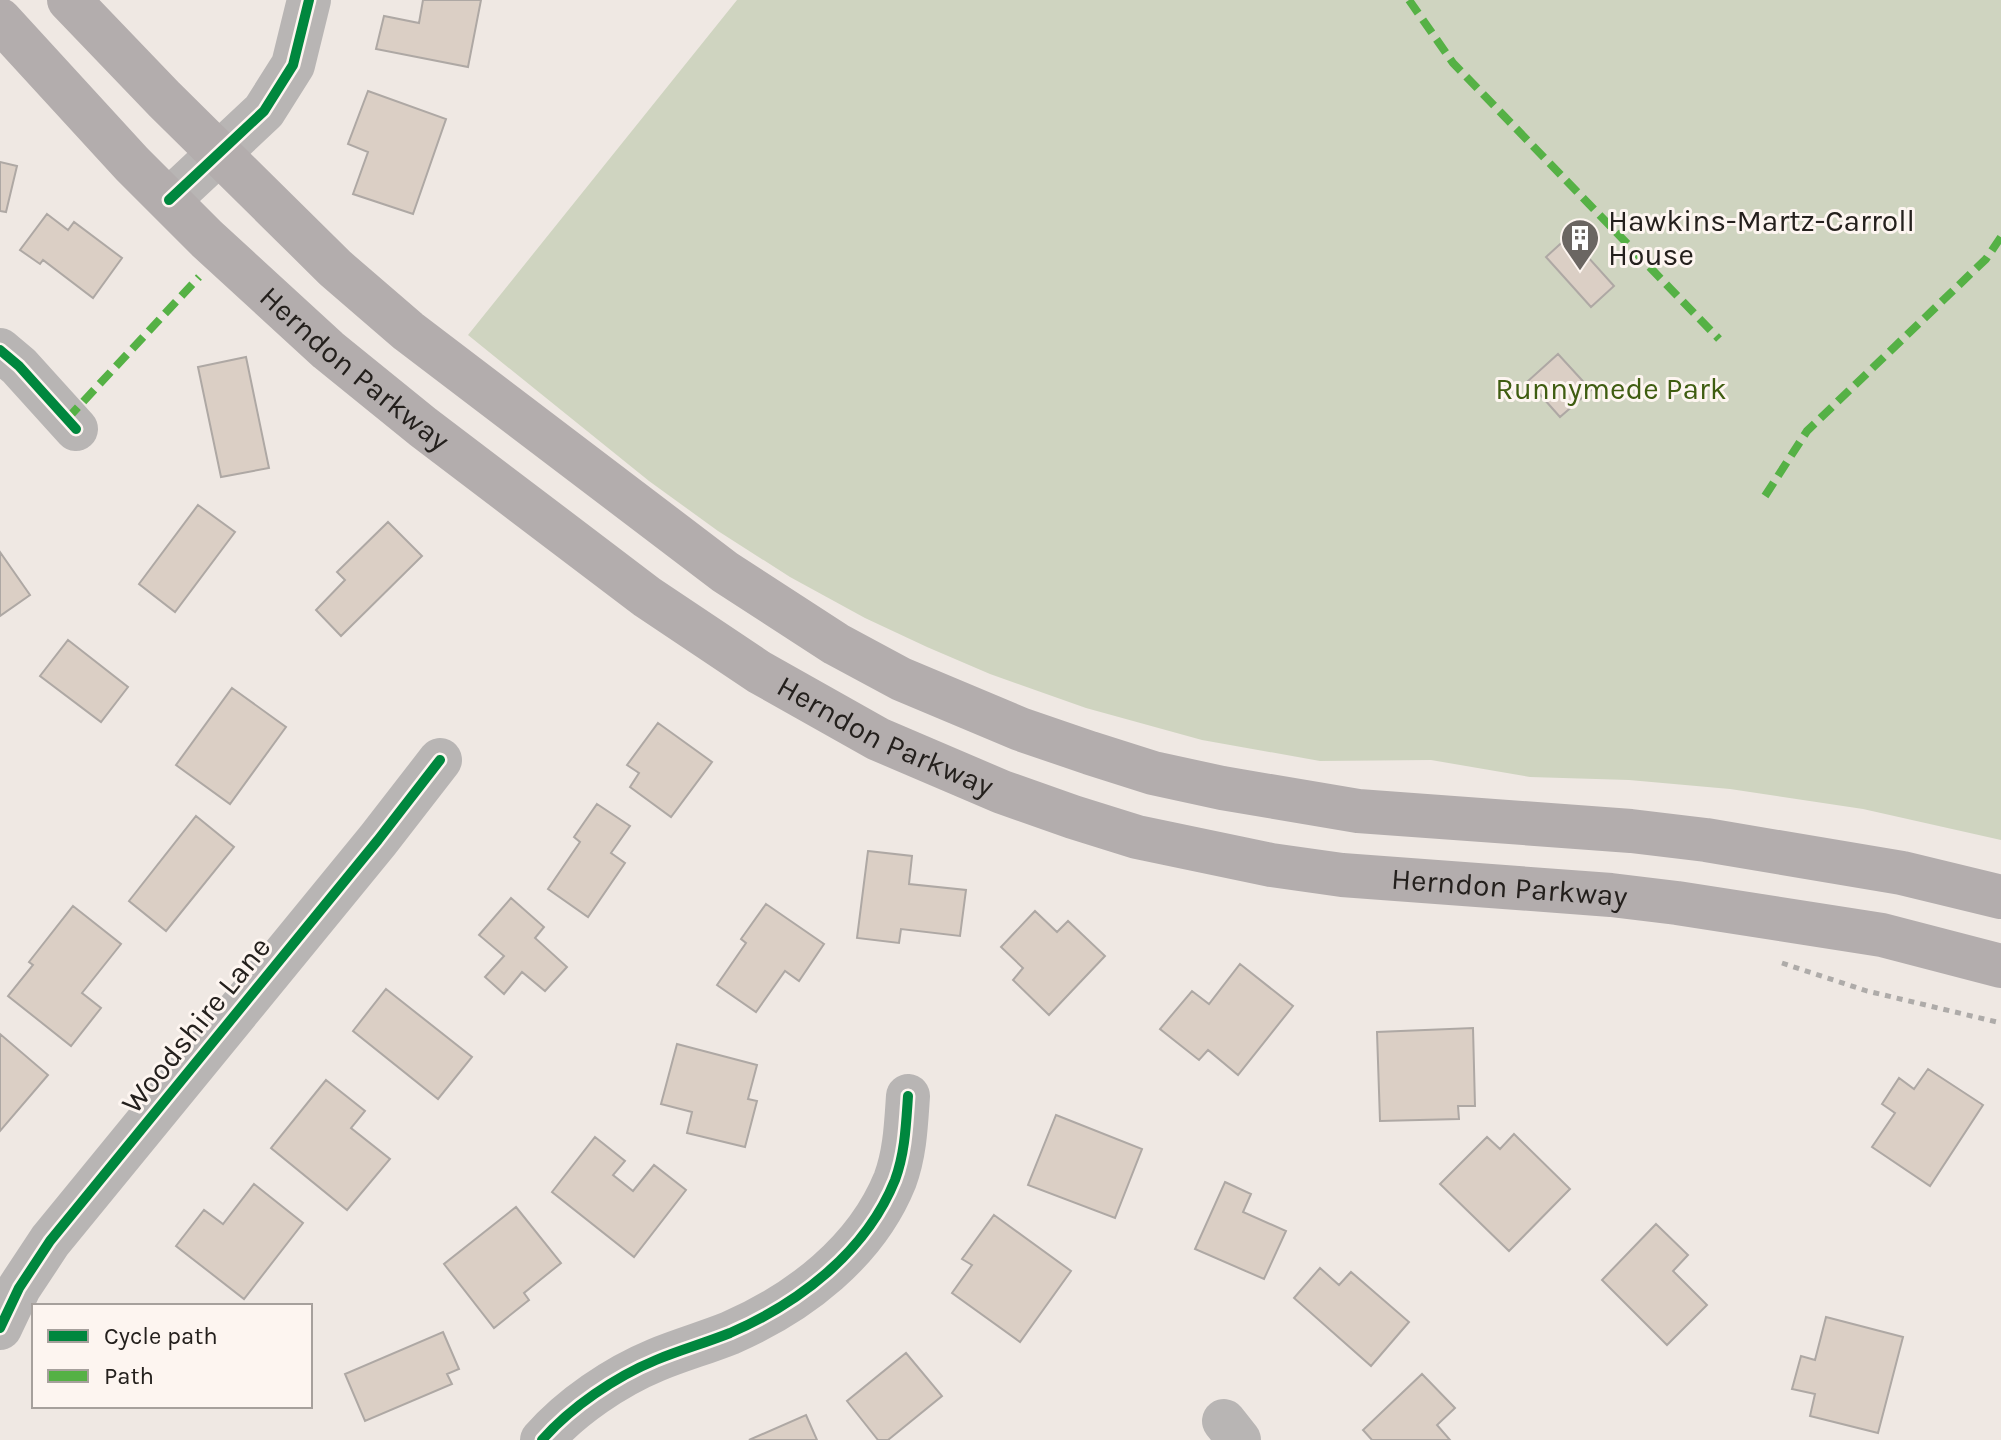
<svg xmlns="http://www.w3.org/2000/svg" width="2001" height="1440" font-family="Karla,sans-serif">
<rect width="100%" height="100%" fill="#efe8e3"/>
<!-- park -->
<path fill="#cfd4c0" d="M737,0h1264v840l-138,-31 -133,-20 -101,-9 -99,-3 -99,-17 -111,1 -118,-21 -116,-32 -96,-34 -63,-27 -62,-29 -75,-41 -72,-46 -69,-50 -181,-146z"/>
<!-- building -->
<path fill="#dbcfc5" stroke="#aea8a4" stroke-width="2" d="M423,0h58l-13,67 -92,-18 8,-33 35,7z
M368,91l78,28 -33,95 -60,-20 15,-42 -20,-8z
M0,162l17,4 -11,46 -6,-1z
M47,214l21,16 6,-8 48,36 -29,40 -50,-38 -3,4 -20,-14z
M1569,236l45,50 -23,21 -45,-50z
M1558,354l33,36 -31,27 -32,-36z
M246,357l23,111 -48,9 -23,-110z
M198,505l37,27 -60,80 -36,-28z
M388,522l34,34 -81,80 -25,-26 29,-30 -8,-8z
M0,552l30,43 -30,21z
M68,640l60,47 -27,35 -61,-46z
M232,688l54,39 -56,77 -54,-39z
M658,723l54,39 -41,55 -41,-30 9,-14 -12,-8z
M597,804l33,22 -19,27 14,10 -37,54 -40,-28 32,-47 -6,-5z
M196,816l38,31 -68,84 -37,-30z
M868,851l44,5 -3,28 57,6 -6,46 -59,-7 -2,14 -42,-5z
M511,898l33,29 -9,11 32,29 -22,24 -23,-19 -18,22 -19,-17 19,-21 -25,-21z
M766,904l58,40 -25,37 -14,-10 -29,41 -39,-27 29,-42 -5,-4z
M73,906l48,38 -39,49 19,15 -30,38 -63,-50 25,-31 -4,-3z
M1035,911l22,21 11,-11 37,35 -56,59 -36,-35 10,-12 -22,-21z
M1240,964l53,42 -55,69 -30,-25 -9,10 -39,-31 32,-38 17,13z
M386,989l86,68 -34,42 -85,-68z
M1473,1028l2,78h-17l1,13 -79,2 -3,-89z
M0,1034l48,41 -48,56z
M677,1044l80,21 -9,34 9,2 -12,46 -58,-14 5,-21 -31,-8z
M1928,1069l55,36 -53,81 -58,-39 23,-34 -13,-9 17,-26 15,11z
M326,1080l39,31 -14,17 39,31 -43,51 -76,-62z
M1056,1115l86,34 -27,69 -87,-33z
M1514,1134l56,55 -61,62 -69,-67 47,-47 13,12z
M595,1137l30,24 -12,14 20,16 21,-26 32,25 -52,67 -82,-65z
M1225,1182l26,12 -8,18 43,19 -22,48 -69,-30z
M254,1184l49,39 -59,76 -68,-53 28,-36 19,14z
M516,1207l45,56 -37,30 5,7 -35,28 -50,-64z
M994,1215l77,56 -51,71 -68,-49 20,-28 -10,-6z
M1656,1224l32,31 -15,16 34,34 -40,40 -65,-65z
M1320,1268l19,17 12,-13 58,50 -38,44 -77,-68z
M1826,1317l77,20 -25,96 -68,-17 5,-22 -23,-5 9,-33 14,4z
M443,1332l16,37 -12,5 5,10 -87,37 -20,-47z
M906,1353l36,43 -54,44h-10l-31,-39z
M1422,1374l33,34 -18,17 13,15h-78l-9,-10z
M806,1415l11,25h-68z"/>
<g fill="none" stroke-linecap="round" stroke-linejoin="round">
<!-- path -->
<path stroke="#aeaba9" stroke-width="5" stroke-dasharray="6 6" stroke-linecap="butt" d="M1782,963l85,28 134,32"/>
<!-- minor -->
<path stroke="#b8b5b4" stroke-width="44" d="M169,200l95,-89 29,-46 16,-65
M0,350l19,16 57,63
M0,1328l19,-40 31,-47 328,-401 62,-80
M1224,1421l15,19
M542,1440c29,-33 73,-63 114,-80 24,-10 49,-17 74,-27 69,-30 136,-81 165,-153 10,-27 11,-55 13,-84"/>
<!-- major -->
<g stroke="#b3adad" stroke-width="44">
<path d="M69,0l95,99 171,169 73,63 317,241 111,72 65,35 119,50 70,24 63,20 69,15 136,23 273,20 75,9 196,33 99,24"/>
<path id="s1" d="M0,20l132,144 75,75 121,111 95,77 224,170 112,75 119,67 124,53 71,25 64,20 134,28 71,10 269,20 66,8 205,32 119,31"/>
</g>
<!-- quiet -->
<path stroke="#55b145" stroke-width="8" stroke-dasharray="16 8" stroke-linecap="butt" d="M1409,0l44,63 266,276
M67,419l132,-142
M1765,496l42,-65 179,-172 15,-22"/>
<!-- cycleway casing -->
<g stroke="#fdf5f0" stroke-width="15">
<path id="cycleway" d="M169,200l95,-89 29,-46 16,-65
M0,350l19,16 57,63
M0,1328l19,-40 31,-47 328,-401 62,-80
M542,1440c29,-33 73,-63 114,-80 24,-10 49,-17 74,-27 69,-30 136,-81 165,-153 10,-27 11,-55 13,-84"/>
</g>
<!-- cycleway -->
<use href="#cycleway" stroke="#00873e" stroke-width="10"/>
</g>
<!-- icons -->
<defs>
<g id="building-pin" transform="scale(2)"><path d="M0 17L-7.5 6A9.5 9.5 0 1 1 7.5 6Z" fill="#6b6662" stroke="#fdf5f0"/><path d="M-4-6H4V6H1V3H-1V6H-4ZM-2.5-4.3h1.7v1.8h-1.7ZM.8-4.3h1.7v1.8H.8ZM-2.5-1h1.7V.8h-1.7ZM.8-1h1.7V.8H.8Z" fill="#fff"/></g>
</defs>
<g fill-rule="evenodd">
<use href="#building-pin" x="1580" y="238"/>
</g>
<g text-anchor="middle" stroke-width="6" stroke-linejoin="round" paint-order="stroke">
<!-- poi labels -->
<g font-size="30" fill="#24201d" stroke="#fdf5f0" text-anchor="start">
<text x="1608" y="231">Hawkins-Martz-Carroll<tspan x="1608" dy="34">House</tspan></text>
</g>
<!-- street labels -->
<g font-size="30" fill="#24201d" stroke="#fdf5f0">
<text dy="10" stroke="none"><textPath href="#s1" startOffset="498">Herndon Parkway</textPath></text>
<text dy="10" stroke="none"><textPath href="#s1" startOffset="1146">Herndon Parkway</textPath></text>
<text dy="10" stroke="none"><textPath href="#s1" startOffset="1794">Herndon Parkway</textPath></text>
<text transform="translate(196 1025) rotate(-51)" y="10">Woodshire Lane</text>
</g>
<!-- park labels -->
<g font-size="30" fill="#3f5d11" stroke="#fdf5f0">
<text x="1611" y="399">Runnymede Park</text>
</g>
</g>
<!-- legend -->
<rect x="32" y="1304" width="280" height="104" fill="#fdf5f0" stroke="#a6a09c" stroke-width="2"/>
<rect x="48" y="1330" width="40" height="12" fill="#00873e" stroke="#a6a09c" stroke-width="2"/>
<text x="104" y="1344" font-size="24" fill="#24201d">Cycle path</text>
<rect x="48" y="1370" width="40" height="12" fill="#55b145" stroke="#a6a09c" stroke-width="2"/>
<text x="104" y="1384" font-size="24" fill="#24201d">Path</text>
</svg>
